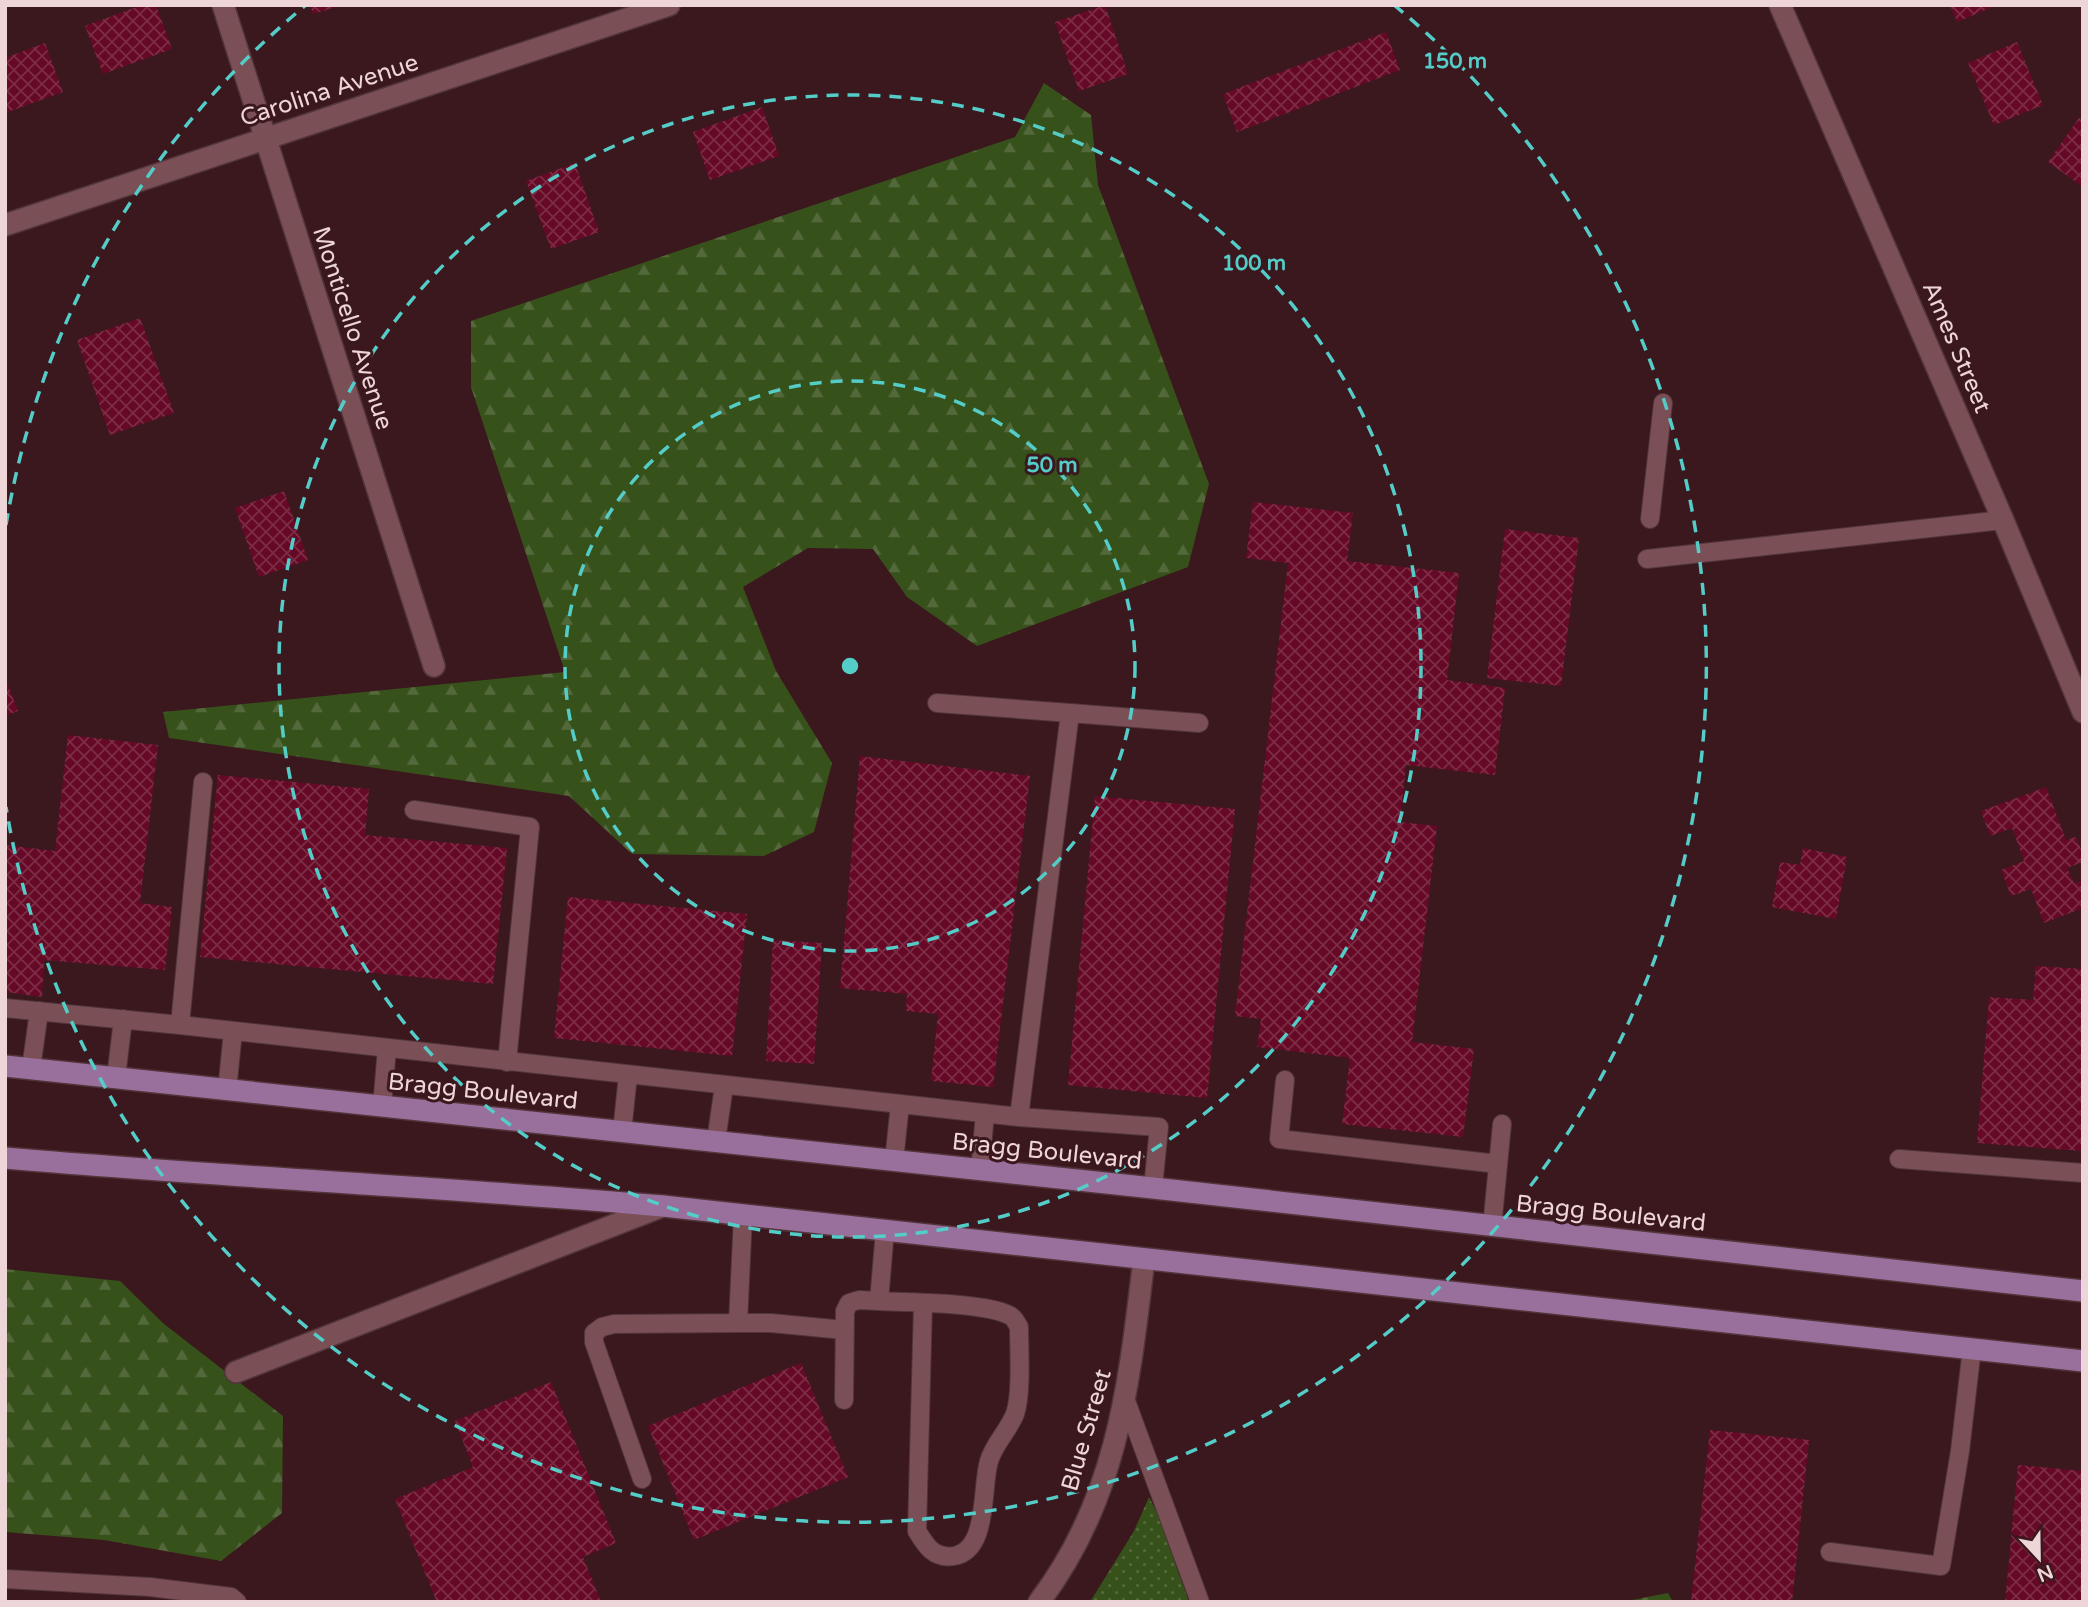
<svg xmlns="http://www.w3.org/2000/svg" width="2088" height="1607" font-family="'Varela Round',sans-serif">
<defs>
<pattern id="forest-firs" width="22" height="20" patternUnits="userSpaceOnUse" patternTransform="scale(1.75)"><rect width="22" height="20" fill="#37511b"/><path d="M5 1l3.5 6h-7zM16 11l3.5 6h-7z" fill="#54693b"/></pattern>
<pattern id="park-dots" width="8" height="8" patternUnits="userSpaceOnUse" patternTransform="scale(1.75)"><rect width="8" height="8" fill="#37511b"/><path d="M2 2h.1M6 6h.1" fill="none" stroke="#54693b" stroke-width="1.8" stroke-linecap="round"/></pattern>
<pattern id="building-cross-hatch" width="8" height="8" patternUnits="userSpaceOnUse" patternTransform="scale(1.75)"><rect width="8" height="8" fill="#660926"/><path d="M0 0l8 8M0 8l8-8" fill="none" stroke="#7c2c45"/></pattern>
</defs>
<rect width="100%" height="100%" fill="#3b171e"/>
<!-- forest -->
<path fill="url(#forest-firs)" d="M1044,83l47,32 7,70 111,299 -21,83 -211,79 -70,-49 -34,-48 -65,-1 -65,39 33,84 56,92 -18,69 -50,24 -132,-2 -63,-58 -400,-58 -6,-26 402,-40 -94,-285v-66l544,-184z
M5,1269l115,12 44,43 119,92 -1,97 -61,48 -117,-21 -99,-8z
M1668,1593l5,9 -46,-1z"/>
<!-- park -->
<path fill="url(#park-dots)" d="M1149,1497l9,18 31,87h-99l44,-71z"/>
<!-- building -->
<path fill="url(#building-cross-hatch)" d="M142,5h14l16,44 -69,25 -18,-48z
M310,5h29v1l-26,8z
M1105,5l23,69 -49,17 -24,-69z
M1950,5h47l-40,17z
M1386,32l14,38 -163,62 -14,-38z
M2017,42l26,63 -49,20 -26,-62z
M45,43l18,49 -58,21v-55z
M762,107l17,49 -69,24 -17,-48z
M2079,118l4,3v66l-35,-25z
M575,163l24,69 -48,17 -25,-68z
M140,318l34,95 -64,22 -33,-95z
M284,491l24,69 -49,17 -24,-69z
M1253,502l100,11 -6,48 112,12 -12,107 58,8 -10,87 -89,-10 -6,57 37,4 -25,216 62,7 -11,88 -121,-13 8,-66 -93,-11 4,-28 -26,-3 53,-453 -42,-5z
M1505,529l74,9 -18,148 -74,-8z
M5,677l13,34 -13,5z
M68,735l90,10 -18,158 32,4 -7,63 -121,-10 -2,37 -37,-5v-147l50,6z
M860,756l170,20 -37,311 -62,-6 7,-67 -32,-3 1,-17 -67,-6z
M218,775l151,14 -4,46 142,13 -14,136 -293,-27z
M2046,787l20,53 10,-3 7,17v8l-16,6 7,15 9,-3v28l-39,15 -13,-34 -20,7 -10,-26 23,-9 -12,-33 -22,8 -9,-25z
M1095,796l140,13 -28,289 -139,-13z
M1803,848l44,9 -11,62 -64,-12 8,-45 20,3z
M568,897l179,17 -15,142 -178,-18z
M773,940l49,3 -8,121 -48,-3z
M2036,966l47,3v182l-106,-8 12,-146 44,3z
M801,1363l47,114 -154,63 -46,-114z
M551,1382l65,161 -33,14 18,45h-170l5,-2 -41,-101 78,-32 -18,-46z
M1710,1430l99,10 -17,162h-101z
M2018,1465l65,6v131h-78z"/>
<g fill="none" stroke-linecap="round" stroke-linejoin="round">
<!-- service casing -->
<g stroke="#51353a" stroke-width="20">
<path id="service" d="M1650,519l13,-116
M1647,559l356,-39
M937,703l133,10
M414,810l116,17 -23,235
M5,1008l175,17 839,92 140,10 -6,61
M180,1025l23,-243
M31,1069l8,-58
M116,1078l7,-59
M1285,1080l-6,59 219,25
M227,1091l6,-60
M382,1107l5,-59
M1019,1117l51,-404 129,10
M622,1132l6,-57
M716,1141l8,-55
M1899,1159l184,14
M894,1161l6,-57
M980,1171l5,-58
M1492,1227l10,-103
M879,1301c31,2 104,1 130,14 5,2 7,7 10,12 0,23 3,66 -4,87 -7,17 -21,30 -26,47 -8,27 0,89 -35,95 -20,3 -28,-10 -37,-25l6,-227
M738,1323h33l73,7
M844,1400l1,-89 4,-8 10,-3 20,1 6,-71
M1126,1401l74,201
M642,1479l-48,-137v-9l8,-6 12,-3 124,-1 5,-107
M1830,1552l111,14 19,-115 12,-103
M5,1579l145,8 81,10 6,5"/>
</g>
<!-- minor casing -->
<g stroke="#51353a" stroke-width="24">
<path id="minor" d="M223,5l211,661
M5,225l664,-220
M236,1372l427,-166"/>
</g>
<!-- tertiary casing -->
<g stroke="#51353a" stroke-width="24">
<path id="tertiary" d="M1780,5l223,515 80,192
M1039,1602c79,-104 90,-218 105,-343"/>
</g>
<!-- primary casing -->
<g stroke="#51353a" stroke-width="24">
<path id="primary" d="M5,1066l1148,122 930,103
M5,1158c219,19 439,29 658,48l1420,155"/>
</g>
<!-- service -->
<use href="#service" stroke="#7a5056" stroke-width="18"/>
<!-- minor -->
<use href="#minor" stroke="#7a5056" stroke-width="21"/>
<!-- tertiary -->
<use href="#tertiary" stroke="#7a5056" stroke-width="21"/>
<!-- primary -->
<use href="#primary" stroke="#996f9c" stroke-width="21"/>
</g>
<!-- distance rings -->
<g fill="none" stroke="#54cdc8" stroke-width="3.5" stroke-dasharray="12 9">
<circle cx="850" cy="666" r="285"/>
<circle cx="850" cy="666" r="571"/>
<path d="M6 525A856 856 0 0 1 306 5M1394 5A856 856 0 1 1 6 807"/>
</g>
<g text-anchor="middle" stroke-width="6" stroke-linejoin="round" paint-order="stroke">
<!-- street labels -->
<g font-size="24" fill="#eed5d7" stroke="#3b171e">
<text transform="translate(329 90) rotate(-18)" y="8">Carolina Avenue</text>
<text transform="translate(353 328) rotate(72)" y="8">Monticello Avenue</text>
<text transform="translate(1957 347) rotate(67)" y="8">Ames Street</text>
<text transform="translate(483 1091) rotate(6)" y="8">Bragg Boulevard</text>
<text transform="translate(1047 1151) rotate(6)" y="8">Bragg Boulevard</text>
<text transform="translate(1611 1213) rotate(6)" y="8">Bragg Boulevard</text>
<text transform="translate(1086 1430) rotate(-74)" y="8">Blue Street</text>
</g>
</g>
<circle cx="850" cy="666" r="10" fill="#54cdc8" stroke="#3b171e" stroke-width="3.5"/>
<g font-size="21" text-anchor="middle" font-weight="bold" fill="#54cdc8" stroke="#3b171e" stroke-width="6" stroke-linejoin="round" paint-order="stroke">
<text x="1455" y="68">150 m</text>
<text x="1254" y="270">100 m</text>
<text x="1052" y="472">50 m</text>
</g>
<!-- border -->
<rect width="2088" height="1607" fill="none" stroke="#eed5d7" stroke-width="14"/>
<!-- north arrow -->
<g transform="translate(2039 1558) rotate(158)" stroke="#3b171e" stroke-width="5" paint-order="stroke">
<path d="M0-5L12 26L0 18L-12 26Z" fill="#eed5d7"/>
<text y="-10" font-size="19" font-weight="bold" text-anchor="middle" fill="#eed5d7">N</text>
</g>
</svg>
